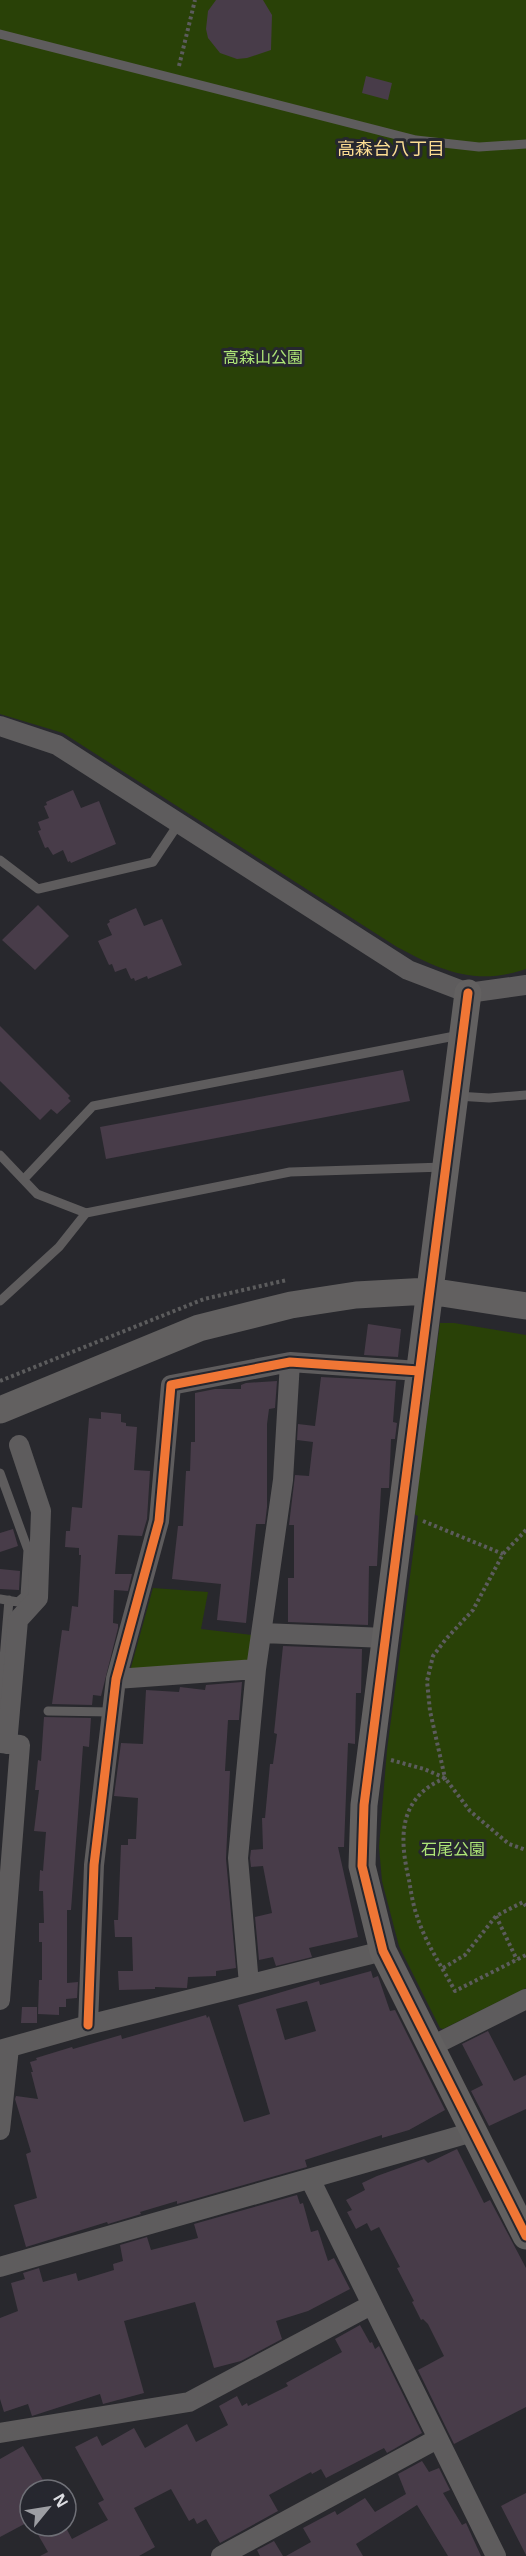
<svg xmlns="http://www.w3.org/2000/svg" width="526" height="2556" font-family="'Noto Sans','Noto Sans JP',sans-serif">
<rect width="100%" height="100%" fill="#28282d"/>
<!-- green -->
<path fill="#294107" d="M0,0h526v969c-51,17 -84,2 -129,-22l-334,-214 -63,-19z
M440,1323h14l72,12v653l-83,41 -3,-1 -41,-82 -17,-65 -3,-34 8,-97 31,-234 -4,-2z
M153,1588l55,4 -7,37 51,6 -4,28 -118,8z"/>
<!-- building -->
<path fill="#483c49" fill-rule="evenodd" d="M216,0h47l9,15 -1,35 -24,8 -10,1 -17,-6 -12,-15 -2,-9 2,-18z
M366,76l26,7 -4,17 -26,-7z
M73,790l8,18 18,-7 17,43 -45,19 -1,-2 -2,1 -5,-12 -10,5 -5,-8 -3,1 -7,-17 3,-1 -3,-8 11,-4 -5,-12 3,-1 -1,-3z
M38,905l31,31 -34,34 -33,-30z
M136,908l8,18 18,-7 20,46 -34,14 -1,-3 -12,5 -1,-3 -3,1 -5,-11 -11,4 -3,-8 -3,1 -11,-24 14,-6 -5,-11 3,-2 -1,-2z
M0,1026l70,70 -2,2 3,3 -14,13 -6,-5 -11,11 -40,-39z
M403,1070l7,31 -304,58 -6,-32z
M368,1324l33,5 -3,28 -34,-2z
M321,1377l75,4 -3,41 4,1 -2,16h-4l-2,49h-8l-4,78h-8l-1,59 -80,-3v-44h6v-53h-5l6,-50 14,1 4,-34 -16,-2 1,-16 17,2z
M277,1381l-2,27 -6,1 -2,15v83l-2,17h-9l-10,99 -29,-3 4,-36 -49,-5 6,-53h5l3,-55h4l1,-29h4v-49l20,-4h26v-4l5,-2z
M101,1412l20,2v8l5,1v3l11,1 -3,43 16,1 -3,48 -5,17 -24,-1 -3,39h17l-4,17 -14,-1 -1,33 5,1v4l-17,68 -8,-1 -1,10 -40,-1 10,-74 7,1 3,-25 6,1 3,-52h-2v-7l-14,-1 1,-16h4l2,-24 10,1 7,-90 12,1z
M13,1529l5,17 -18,6v-19z
M0,1569l20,2 -1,19 -19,-1z
M283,1646l79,3 -1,44h-5l-1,51 -7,-1 -4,104h-6l20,90 -49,11 3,9 -36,9 -3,-9 -14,3 -4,-43 17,-4 -9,-47 -12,1 -1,-9 1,-8 12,-1 -1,-31h3l5,-54h3l4,-30 -3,-1z
M242,1682l-3,38h-11l-3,51h5l-4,88 10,109 -20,3v5l-28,1 -1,11h-2l-30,-1v2l-36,1 -1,-19h15l-1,-34h-17l-1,-17h4l3,-75h7v-6h8l2,-41 -24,-2 7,-53 22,1 3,-54 33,2 1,-5 25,3 1,-5z
M44,1717l47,1 -2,29 -6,-1 -12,164h-4v73l11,-1 -1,16 -11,1v8h-7v8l-21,-1 1,-34h3v-38h-3v-19h5l-1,-32h-4l1,-21 3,1 3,-39 -12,-1 5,-41h-4l3,-30 3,1z
M371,1971l2,7 5,-2 12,35 5,-1 50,100 -36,20 -27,8v-3l-77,25 2,7 -130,37v-3l-37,11 1,2 -33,10 -1,-2 -81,25 -12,-42 23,-7 -11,-44 5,-2 -16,-53 1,-3 22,3 -7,-27h2l-3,-10 7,-2 -1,-2 36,-11 1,2 48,-14 1,4 84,-24 1,3 2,-2 35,106 26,-8 -32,-109 81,-24 1,4zM307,2001l9,30 -31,9 -9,-31z
M22,2007h15v16h-16z
M488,2031l26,50 12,-6v34l-37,17 -18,-35 12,-6 -21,-41z
M457,2149l27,54 6,-3 36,68v139l-72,37 -36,-74 26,-14 -16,-32 -5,-5 -2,1 -9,-18 2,-1 -17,-33 3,-1 -21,-40 -8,4 -4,-8 -11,6 -9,-17 5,-2 -6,-10 19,-10 -3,-7 15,-7 47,-17 4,4z
M297,2195l3,9 3,-1 8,29 7,-2 10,31 6,-3 16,31 -42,22 -32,10 6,18 -41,22 -27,7 -19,-66 -71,19 20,72 -41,11 -3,-10 -68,22 -4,-12 -24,8 -4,-13v-81l18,-7 -7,-28 14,-4 -2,-6 16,-5 4,14 33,-9 2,8 36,-11 -1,-6 10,-3 -3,-16 27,-8 4,13 47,-12 -4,-14z
M360,2325l10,18 2,-1 3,7 4,-3 43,87 -35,20 -3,-5 -58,30 -5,-9 -9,5 -1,-2 -42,23 9,16 -58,32 -14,-24 -9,5 -3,-6 -5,3 -18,-32 -37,19 21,39 -16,9h-99l8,-4 -15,-26h32l7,13 36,-19 -10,-17 6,-3 -29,-53 22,-11 5,10 32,-18 11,20 42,-24 9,18 32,-17 -9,-19 18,-10 5,10 5,-3 1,3 40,-20 -2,-3 56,-31 -7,-13z
M23,2446l20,34 -3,2 4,8h-14v31l-30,16v-78z
M422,2461l7,11 10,-4 11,22 -7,3 19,32 4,-2 15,33h-33l-31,-51 -61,39 7,12h-77l25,-14 -8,-14 32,-17 2,4 28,-17 10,14 31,-18 -8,-20z
M526,2493v62l-25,-49z
M274,2541l9,15h-23l-3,-6z"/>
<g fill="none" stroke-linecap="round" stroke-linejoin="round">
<!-- path -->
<path stroke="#5c5c5d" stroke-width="4" stroke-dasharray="3 3" stroke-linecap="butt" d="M179,66l16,-66
M0,1381l204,-82 83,-19
M423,1521l80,33
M526,1530l-23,24 -30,56 -27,29 -13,17 -6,25 3,30 15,67c-47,20 -46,59 -36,102 2,12 4,25 8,36 8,26 25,51 38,75l71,-36
M391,1760l33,9 21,9 25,33 39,33 17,6
M496,1916l21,44
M443,1968l22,-13 31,-39 27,-14 3,4"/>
<!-- lane -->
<path stroke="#5e5c5d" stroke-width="9" d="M0,34l416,106 63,7 47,-3
M0,860l38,29 115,-27 26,-39
M457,1096l32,2 37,-3
M0,1155l37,39 49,19 204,-41 154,-5
M24,1179l69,-73 367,-71
M0,1301l59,-54 27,-34
M0,1473l28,77 -3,46 -7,6 -18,-3
M0,1706l9,-106
M48,1711l64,1"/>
<!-- street -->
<path stroke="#5e5c5d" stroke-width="20" d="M0,726l57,19 351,225 60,23 58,-8
M262,1633l124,5
M116,1679l140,-10
M0,1743l20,2 -20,255
M7,1744l11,-124 20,-22 3,-87 -22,-66
M249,1984l-11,-126 18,-189 27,-189 7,-118
M88,2025l6,-160 22,-186 43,-158 12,-136 119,-23 129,9
M430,2047l96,-48
M0,2050l88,-25 295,-74
M0,2130l9,-82
M310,2179l186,377
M0,2267l473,-135
M0,2433l189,-31 182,-97
M221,2556l216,-117"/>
<!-- secondary -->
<path stroke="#626060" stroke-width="27" d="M468,993l-104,812 -2,61 21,85 143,285
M0,1410l199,-82 92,-23 65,-10 73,-4 97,15"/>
<!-- cycleway casing -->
<g stroke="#26272f" stroke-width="13">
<path id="cycleway" d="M468,993l-104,812 -2,61 21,85 143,285
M88,2025l6,-160 22,-186 43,-158 12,-136 119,-23 129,9"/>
</g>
<!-- cycleway -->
<use href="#cycleway" stroke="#f07635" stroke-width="9"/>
</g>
<g text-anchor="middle" stroke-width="6" stroke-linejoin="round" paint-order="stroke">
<!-- park labels -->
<g font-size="16" fill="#ade577" stroke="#26272f">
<text x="263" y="363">高森山公園</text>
<text x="453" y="1855">石尾公園</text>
</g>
<!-- neighbourhood labels -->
<g font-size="18" fill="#fcdd92" stroke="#26272f">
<text x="391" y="155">高森台八丁目</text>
</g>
</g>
<!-- north arrow -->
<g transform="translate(48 2508) rotate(60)"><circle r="28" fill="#26272f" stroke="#6f7077" stroke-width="1.5"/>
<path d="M0-4.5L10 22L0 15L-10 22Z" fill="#9d9ea3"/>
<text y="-9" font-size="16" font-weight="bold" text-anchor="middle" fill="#dcdde2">N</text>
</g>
</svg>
